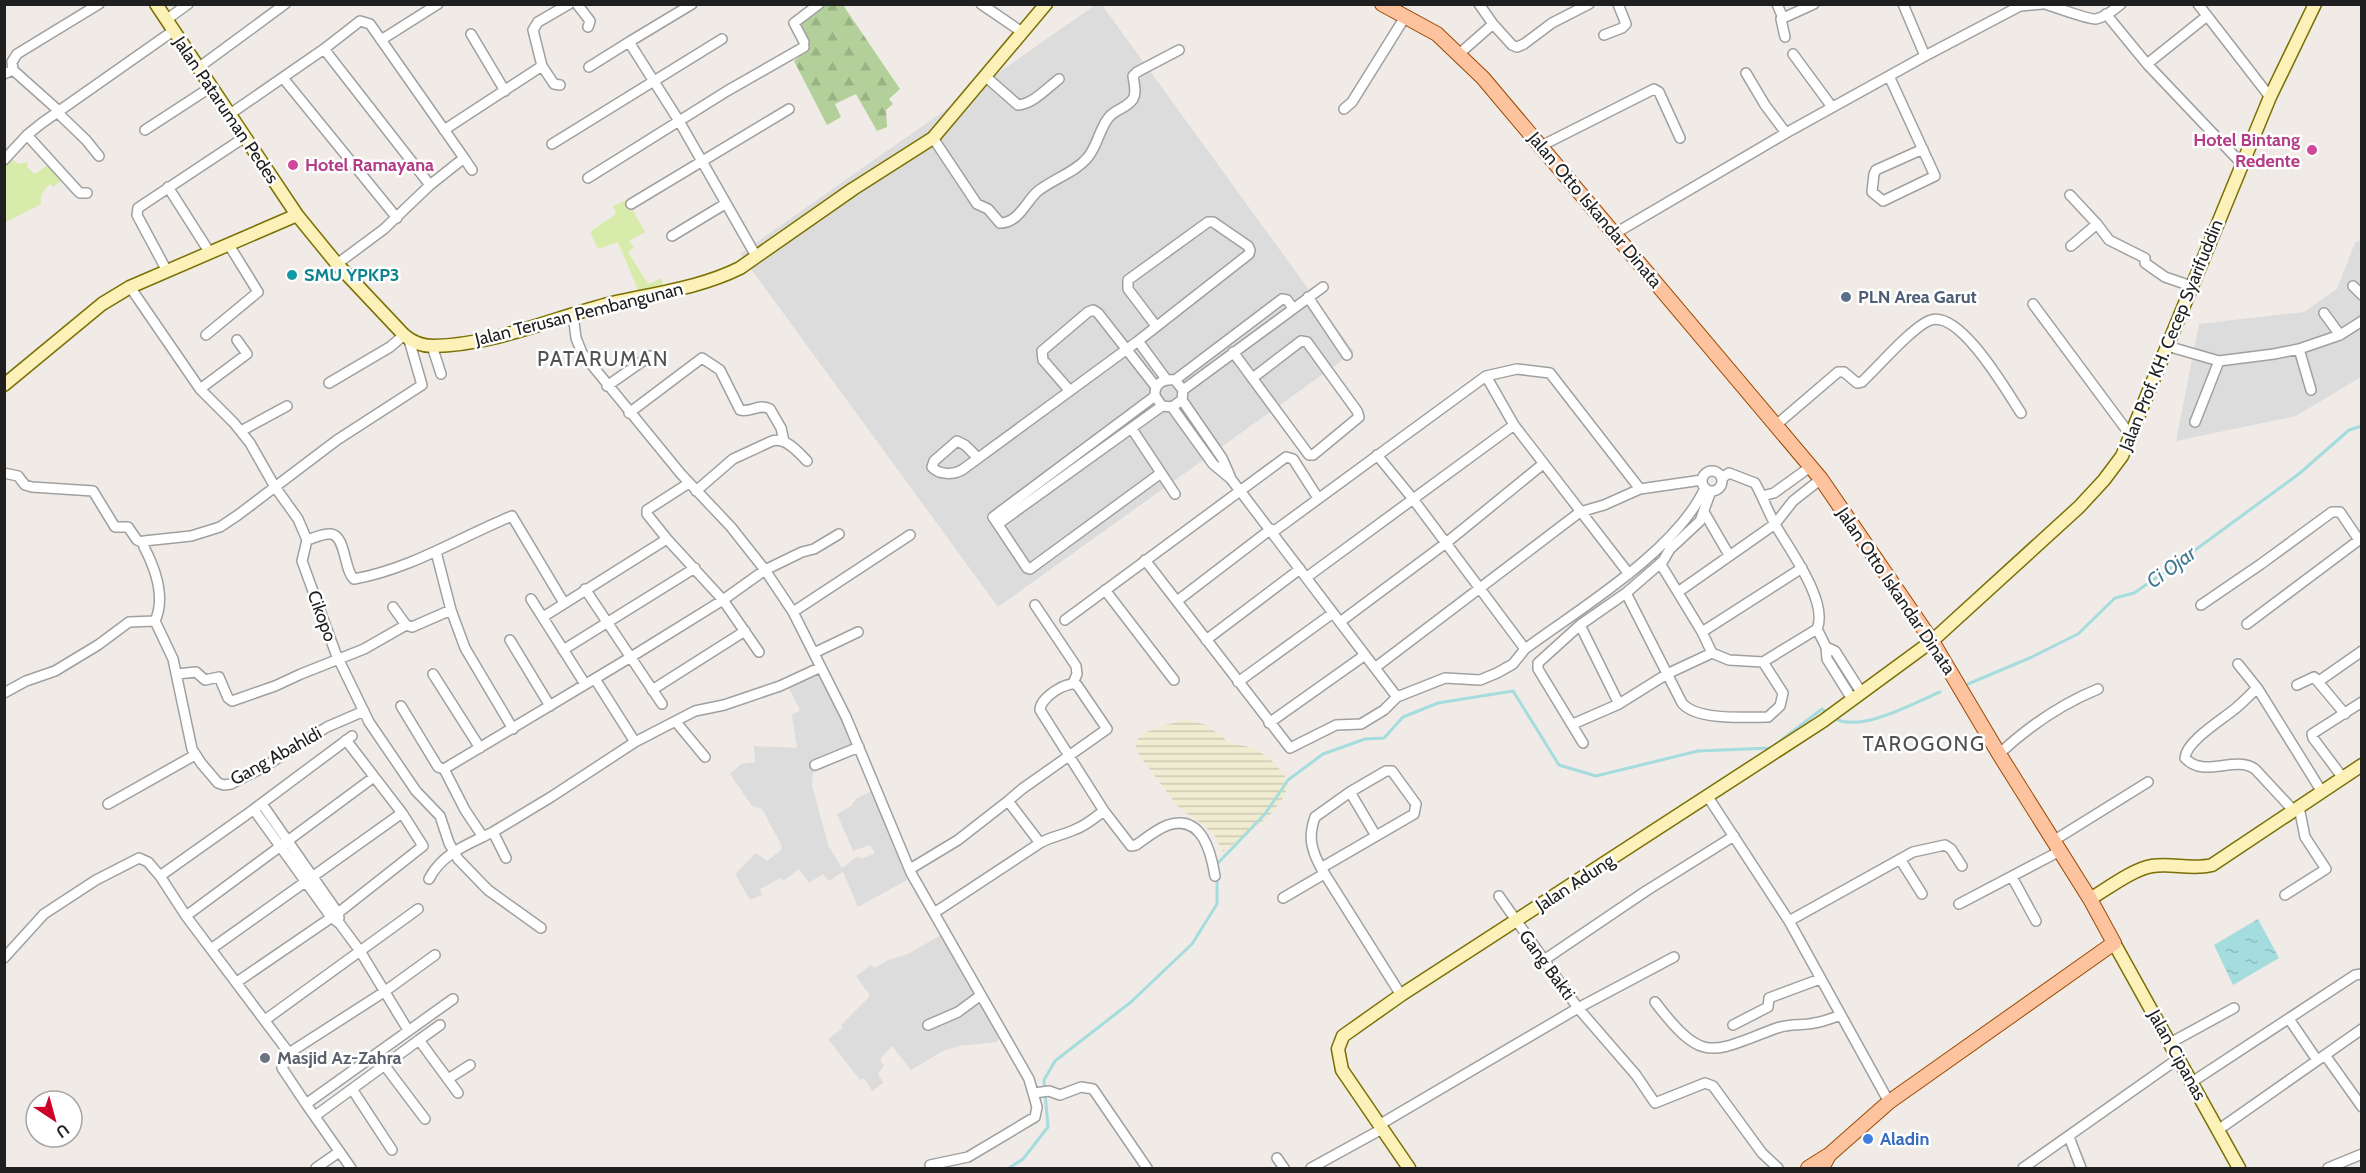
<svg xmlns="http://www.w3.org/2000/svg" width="2366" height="1173" font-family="Cabin,sans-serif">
<defs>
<pattern id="farmland-rules" width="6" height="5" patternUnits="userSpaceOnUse" patternTransform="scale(1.5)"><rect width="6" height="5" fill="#efecd1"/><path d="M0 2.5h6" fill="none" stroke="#cccab3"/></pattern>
<pattern id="forest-firs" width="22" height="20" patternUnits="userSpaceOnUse" patternTransform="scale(1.5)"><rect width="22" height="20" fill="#b4d09a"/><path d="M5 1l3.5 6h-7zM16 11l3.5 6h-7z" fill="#9ab284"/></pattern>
<pattern id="water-ripples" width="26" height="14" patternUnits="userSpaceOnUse" patternTransform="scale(1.5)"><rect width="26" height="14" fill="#a5dcde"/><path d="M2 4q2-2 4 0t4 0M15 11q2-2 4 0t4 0" fill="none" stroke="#8ebcbe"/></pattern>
</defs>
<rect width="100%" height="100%" fill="#f0ebe6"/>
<!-- residential -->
<path fill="#dddcdd" d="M1095,5h7l252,347 -356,255 -258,-353z
M2361,240v137l-65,39 -120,25 23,-117 105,-12 33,-23 18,-46z
M822,669l37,84 -46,20 -1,12 16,60 14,23 16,-12 4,3 13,-6 -5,-8 -17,6 -16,-37 14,-8 6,-8 15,-7 35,89 -49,27 -15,-35 -14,9 -6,-7 -14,9 -10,-14 -16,12 -3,-3 -20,11 2,6 -12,5 -15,-26 21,-21 11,8 13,-10 2,-5 -20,-37 -10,-3 -22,-32 11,-10 14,-2 -1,-16 43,2 -5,-33 8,-5 -12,-24z
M941,935l14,19 44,82 -2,6 -37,4 -17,5 -32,19 -19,-24 -12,13 4,7 -6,7 5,10 -11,8 -8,-13 -4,2 -32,-41 15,-11 -2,-3 29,-29 -14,-20 15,-11 4,3 13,-8 20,-6z"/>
<!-- farmland -->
<path fill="url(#farmland-rules)" d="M1186,720l21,5 23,18 24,5 16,11 14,15 4,13 -6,13 -14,17 -45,35 -8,-16 -14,-13 -22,-15 -40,-53 -4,-12 7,-9 23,-9z"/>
<!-- grass -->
<path fill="#d7ebab" d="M12,159l6,5 10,-2 -1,5 8,7 13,-9 15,14 -10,8 -3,-3c-5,5 -11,12 -9,20l-35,18 -1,-3v-54z
M627,200l18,32 -16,9 5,6 -6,5 20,32 14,-6 1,11 -25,1 -20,-48 -20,7 -8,-17 26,-18 -3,-8z"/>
<!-- forest -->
<path fill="url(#forest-firs)" d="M824,5h19l57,84 -11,10 4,5 -7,6 1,17 -10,4 -21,-37 -21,10 6,13 -14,8 -33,-64 14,-11 -10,-26z"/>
<!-- water -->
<path fill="url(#water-ripples)" d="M2258,919l21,39 -46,27 -19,-40z"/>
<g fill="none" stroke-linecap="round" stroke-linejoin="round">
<!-- stream -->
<path stroke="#a5dcde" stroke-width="3" d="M1968,684l64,-27 46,-23 37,-36 19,-5 38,-26 128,-94 49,-43 13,-4
M1832,717c26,18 82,-14 108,-25
M1217,867v-3l48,-50 23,-34 35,-26 42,-15 19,-1 19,-21 35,-14 75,-12 46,74 37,11 102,-25 73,-3 51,-39 5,4
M1009,1168l14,-9 25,-32 -4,-47 11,-19 76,-59 61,-58 25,-40v-27"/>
<!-- street casing -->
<g stroke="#a0a0a0" stroke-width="12">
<path id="street" d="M577,4l13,17 -2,6
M692,4l-63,38 50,79 77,135
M981,4l41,28
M1777,4l6,14
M1903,4l22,52
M2045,4c10,3 44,16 51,15 9,-2 18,-9 25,-15
M2198,4l72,93
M2106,14l41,50 95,100
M166,20l22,-16
M1493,24l19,21 5,2 7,-3 28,-21 37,-19
M471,34l34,57
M1604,35l18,-7 4,-4 -8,-20
M1785,37l-4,-18 33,-15
M381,40l57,-36
M804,42l-10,-19 25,-19
M324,49l106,136
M1459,54l34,-30 -14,-20
M1793,54l39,53
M2147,64l60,-48
M589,67l40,-25
M198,68l87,-64
M13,70l-1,-8 5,-8 82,-50
M1746,73l19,32 21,28
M4,74l9,-4 46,41
M985,76l33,29c15,-1 29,-17 41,-26
M1889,76l46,100 -52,25 -11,-9 2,-18 2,-4 47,-21
M283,78l114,140
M560,85l-6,-1 -12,-18 -9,-36 5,-8 31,-18
M1344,109l8,-7 53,-85
M57,112l29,28 13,16
M230,114l94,-65 36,-28 10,3 94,134 -34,27 -46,44 -47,35
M145,130l66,-43
M444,130l98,-64
M27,135l49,54 4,4h7
M933,138l44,66 11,5 12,14c19,0 26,-22 38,-32 15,-12 38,-19 50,-34 10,-12 12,-31 22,-41 7,-7 18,-9 23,-17 4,-7 1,-15 0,-23l4,-4 42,-22
M552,144l170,-105
M1541,146l113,-57 5,3 21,46
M464,158l8,12
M4,160l23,-25 15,-12 131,-92
M588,178l139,-87 77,-44
M168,187l42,66
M2070,195l27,29 12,16 36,18v5l20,14 26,9
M631,204l158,-95
M1614,234l172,-101 139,-77 95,-50 22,-2
M672,236l53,-32
M2071,246l26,-22
M167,271l-30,-56 1,-7 107,-71
M2353,286l9,9
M130,287l70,102 34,34 16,20 25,44 23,32 9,21 -5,21 8,22 26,71 33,68 47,69 24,25 9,27 9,16 30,31 53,38
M1308,297l39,58
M2033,304l98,132
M2324,313l16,22
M573,314l3,24 6,15 99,121 50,53 34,43 28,42 53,105 65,156 118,206 8,28 -2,10 -67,40 -38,8
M206,335l52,-43 -29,-47
M1138,341l28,38
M432,346l9,28
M2167,346l52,15 55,-7 25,-5 41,-14 22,-14
M2299,349l12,41
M1233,352l76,103h4l46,-38 -2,-6 -50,-69 -6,-1 -47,36
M1486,376l31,-7 33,4 90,116
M1175,380l107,-81 5,1 6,8
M329,383l61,-36 14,-12
M607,386l43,-30
M200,389l47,-35 -10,-14
M1183,390l140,-103
M1070,391l-27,-31 -1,-9 46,-39 5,-2 5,3 58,74
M1155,396l7,10 10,1 10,-7 1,-10 -8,-10c-12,-1 -21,3 -20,16l-162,121 34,51 3,1 131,-96
M1182,400l40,58 8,18
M1172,407l41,57 18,15 166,218 48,-19 35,2 17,-7 16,-9 12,-15c57,-42 151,-98 180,-161
M629,413l73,-55 18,12 20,40c11,3 19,-7 30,-1l11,19 3,13
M2195,422l24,-61
M1775,426l63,-54h6l13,11 5,-1c15,-14 52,-57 69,-62 30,-9 76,72 90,93
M1132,429l43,65
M241,431l46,-25
M1377,455l36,44 112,150
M978,458l-13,-13 -8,-4 -23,20 -2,6c7,8 21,8 30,3l176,-129 111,-87 1,-4 -2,-4 -35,-24h-5l-80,58v9l28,37
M1702 481a10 10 0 1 1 20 0a10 10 0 1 1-20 0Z
M4,473l14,3 7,9 7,2 61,4 22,36h13l9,13 6,3
M1722,478l7,-5 26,10c8,14 13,29 21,43 13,23 53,76 41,103l9,18 1,12 25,40
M689,483l-42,27v4l20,25 56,61 36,52
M696,491l37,-32 39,-18c14,-4 26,11 35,20
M1762,496l12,-3 36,-26
M1704,512l25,43
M998,524l164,-118
M1273,532l213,-156 28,49 115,149
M307,540c7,-2 16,-7 24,-6 15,2 13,37 23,45 57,-10 106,-42 158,-63l52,87
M436,552l15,58
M1145,560l145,188 46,-23 25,-1 23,-14 13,-13
M1660,563l42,69 10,21 17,7 34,2
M1307,577l207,-152
M585,589l77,115
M1105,590l69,90
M1678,592l97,-68 18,-23 28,-22
M1626,593l56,110c15,18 64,14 86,14l12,-11 3,-13 -20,-31 54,-33
M531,599l54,85
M1177,601l94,-72
M1035,605l41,61 1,8 -4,9
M2201,605l60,-41 71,-52h8l19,28 -112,84
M393,607l13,18 6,2 39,-17 14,38 48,81
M793,612l117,-77
M543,617l124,-78
M1065,620l221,-163 7,2 25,39
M155,621l18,38 19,90 9,14 17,20 6,2 7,-1 33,-17 63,-40 37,-16
M1340,622l106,-79 97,-79
M1580,625l39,79
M1702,632l100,-64
M510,640l40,66
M1206,640l94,-71
M1826,647l9,4 26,41
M563,650l132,-82
M814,653l44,-21
M2238,664l20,25 64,103
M1376,667l204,-155 24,-7 36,-16 62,-9
M177,674l19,-2 9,8 14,-3 9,21 4,3 43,-15 26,-12 63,-25 42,-24
M433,674l47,74
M2319,681l43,-30
M1238,682l95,-69
M2297,685l17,-8 31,37
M2257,688c-7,7 -14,14 -21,20 -13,11 -50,33 -51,50 19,21 49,-3 70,11l39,42
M652,690l93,-59
M4,693l22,-12 29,-10 43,-26 31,-23 26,-1c11,-24 0,-53 -11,-74v-6l47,-5 29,-9 18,-12 99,-75 85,-55 -13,-45
M401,706l37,61 6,2 187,-112 92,-57 42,-30 37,-18 12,-3 25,-15
M676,722l29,35
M1269,723l96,-68
M1573,724l46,-20 48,-30 45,-21
M635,742l60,-31 29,-6 56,-19 41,-19
M1583,743l-45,-74v-6l42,-38 46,-32 37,-32 7,-12 30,-28 11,-30
M1999,754c29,-27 62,-50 99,-65
M815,765l44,-18
M444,769l21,41 18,27
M2343,778l-30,-40 -1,-4 50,-32
M1350,792l26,44
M1708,797l81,124 100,181
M108,804l87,-49
M262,804l76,109 1,5
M254,810l77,107 9,7 20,27 48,79
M1104,811l27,35 5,-1c10,-7 21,-16 32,-20 34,-11 43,27 47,51
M2053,841l95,-59
M506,858l-13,-26 58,-35 84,-55 -40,-63
M1900,859l22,35
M1321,868c-10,-19 -13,-31 -6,-51l35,-25 36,-21h6l24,33 -2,10 -93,54 80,127
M910,869l48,-29 50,-39
M160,876l26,40 103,137 -7,15 24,36 147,-105
M2012,877l24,44
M429,879c13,-26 40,-35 64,-47
M2285,895l41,-26 -21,-32 -6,-30
M1499,896l79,112 58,67 19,28 50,-20 8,3 49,67 16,15
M1283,898l41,-24
M1959,904l101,-53
M934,913l106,-70c12,-7 24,-8 36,-14 11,-4 19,-12 28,-18l-64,-101c0,-12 27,-30 37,-25l30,44 -85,60 -14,12 32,42
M186,916l188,-139
M1789,921l124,-69 32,-7 6,4 11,17
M211,949l191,-136
M4,958l40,-44 52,-34 43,-22 9,4 12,14 86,-61 106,-79
M1544,960l102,-69 88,-55
M237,982l101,-69 85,-67 -21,-33 -56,-73
M1655,1002c49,64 56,50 122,26 13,-5 25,-2 37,-5 9,-1 18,-5 27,-8
M2289,1019l28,41
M265,1020l153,-111
M928,1025l30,-13 23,-17
M1733,1025l35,-18 1,-9 51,-19
M419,1040l21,-15
M2170,1043l64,-35
M289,1053l95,-61 51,-37
M2325,1055l37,52
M385,1066l40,53
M448,1079l22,-14
M2192,1082l163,-107 7,-1
M352,1089l40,61
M1034,1093l15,-2 11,4 21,-8 12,2 54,79
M306,1104l45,64
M315,1116l104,-76 39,53
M1379,1125l199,-117 96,-51
M2218,1130l144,-101
M2069,1137l12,31
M1277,1158l7,10
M316,1168l23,-16
M1311,1168l71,-39
M2023,1168l156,-110
M2328,1168l34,-14"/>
</g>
<!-- secondary casing -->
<g stroke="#7a7003" stroke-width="15">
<path id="secondary" d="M156,4l141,211 40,49 67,71c8,7 17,11 29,11 62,-1 119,-28 179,-43 43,-10 88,-15 128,-35l113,-79 80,-51 113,-134
M4,385l98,-81 28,-17 167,-72
M2090,899c17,-10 43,-30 62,-33 20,-3 40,4 60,-1l150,-100
M2114,943l125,225
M1409,1168l-67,-98 -4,-21 5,-13 58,-41 422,-274 109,-80 147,-134 25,-27 18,-24 148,-359 45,-93"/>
</g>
<!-- primary casing -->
<g stroke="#9b4a00" stroke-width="16">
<path id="primary" d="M1382,4l55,30 46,44 338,401 111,162 67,113 91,145 24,44 -225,159 -60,53 -7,13
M1808,1168l19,-12"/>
</g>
<!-- street -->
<use href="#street" stroke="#fff" stroke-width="9"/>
<!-- secondary -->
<use href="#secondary" stroke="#fbf1b9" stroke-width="12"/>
<!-- primary -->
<use href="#primary" stroke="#fdc29e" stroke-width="14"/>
</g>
<!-- markers -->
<g fill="#d1479c" stroke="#fff" stroke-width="2">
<circle cx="2312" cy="150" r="6"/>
<circle cx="293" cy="165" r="6"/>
</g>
<circle fill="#0f9aa8" stroke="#fff" stroke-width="2" cx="292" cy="275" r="6"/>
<circle fill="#5c6f8a" stroke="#fff" stroke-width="2" cx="1846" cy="297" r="6"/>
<circle fill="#6b7280" stroke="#fff" stroke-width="2" cx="265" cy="1058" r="6"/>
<circle fill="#3f7fe0" stroke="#fff" stroke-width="2" cx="1868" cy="1139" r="6"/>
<g text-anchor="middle" stroke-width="5" stroke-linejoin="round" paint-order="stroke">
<!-- street labels -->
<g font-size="18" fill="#1f1f1f" stroke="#fff">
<text transform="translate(226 110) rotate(56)" y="6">Jalan Pataruman Pedes</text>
<text transform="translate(1595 210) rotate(50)" y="6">Jalan Otto Iskandar Dinata</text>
<text transform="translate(579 314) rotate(-14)" y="6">Jalan Terusan Pembangunan</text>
<text transform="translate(2171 335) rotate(-68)" y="6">Jalan Prof. KH. Cecep Syarifuddin</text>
<text transform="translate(1896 591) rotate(56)" y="6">Jalan Otto Iskandar Dinata</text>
<text transform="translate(322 616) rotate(70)" y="6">Cikopo</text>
<text transform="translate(276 756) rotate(-29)" y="6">Gang Abahldi</text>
<text transform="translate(1575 883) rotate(-33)" y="6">Jalan Adung</text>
<text transform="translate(1547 965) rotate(54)" y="6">Gang Bakti</text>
<text transform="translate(2177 1055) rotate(61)" y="6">Jalan Cipanas</text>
</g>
<!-- hotel labels -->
<g font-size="18" font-weight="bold" fill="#b23c85" stroke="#fff" text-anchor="end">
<text x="2300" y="146">Hotel Bintang<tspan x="2300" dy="21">Redente</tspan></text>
<text x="305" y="171" text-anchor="start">Hotel Ramayana</text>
</g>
<!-- culture labels -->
<g font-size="18" font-weight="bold" fill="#0d838f" stroke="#fff" text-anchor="start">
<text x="304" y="281">SMU YPKP3</text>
</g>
<!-- service labels -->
<g font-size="18" font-weight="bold" fill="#4e5e75" stroke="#fff" text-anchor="start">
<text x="1858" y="303">PLN Area Garut</text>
</g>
<!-- worship labels -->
<g font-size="18" font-weight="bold" fill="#5b616d" stroke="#fff" text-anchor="start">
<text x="277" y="1064">Masjid Az-Zahra</text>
</g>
<!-- shop labels -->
<g font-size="18" font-weight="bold" fill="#366cbe" stroke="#fff" text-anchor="start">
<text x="1880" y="1145">Aladin</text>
</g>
<!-- water labels -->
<g font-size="20" font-style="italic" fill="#3f7791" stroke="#fff">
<text transform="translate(2171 567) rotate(-36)" y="7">Ci Ojar</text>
</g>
<!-- quarter labels -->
<g font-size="21" letter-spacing="1.5" fill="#525252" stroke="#fff">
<text x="603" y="366">PATARUMAN</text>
<text x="1924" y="751">TAROGONG</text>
</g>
</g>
<!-- border -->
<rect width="2366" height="1173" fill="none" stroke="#1f1f1f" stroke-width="12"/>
<!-- north arrow -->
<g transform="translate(54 1119) rotate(144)"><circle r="28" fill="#ffffff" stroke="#a5a5a5" stroke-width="1.5"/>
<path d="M0-4.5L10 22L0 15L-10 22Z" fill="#cf0027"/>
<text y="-9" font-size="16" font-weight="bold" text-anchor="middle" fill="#1f1f1f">U</text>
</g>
</svg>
